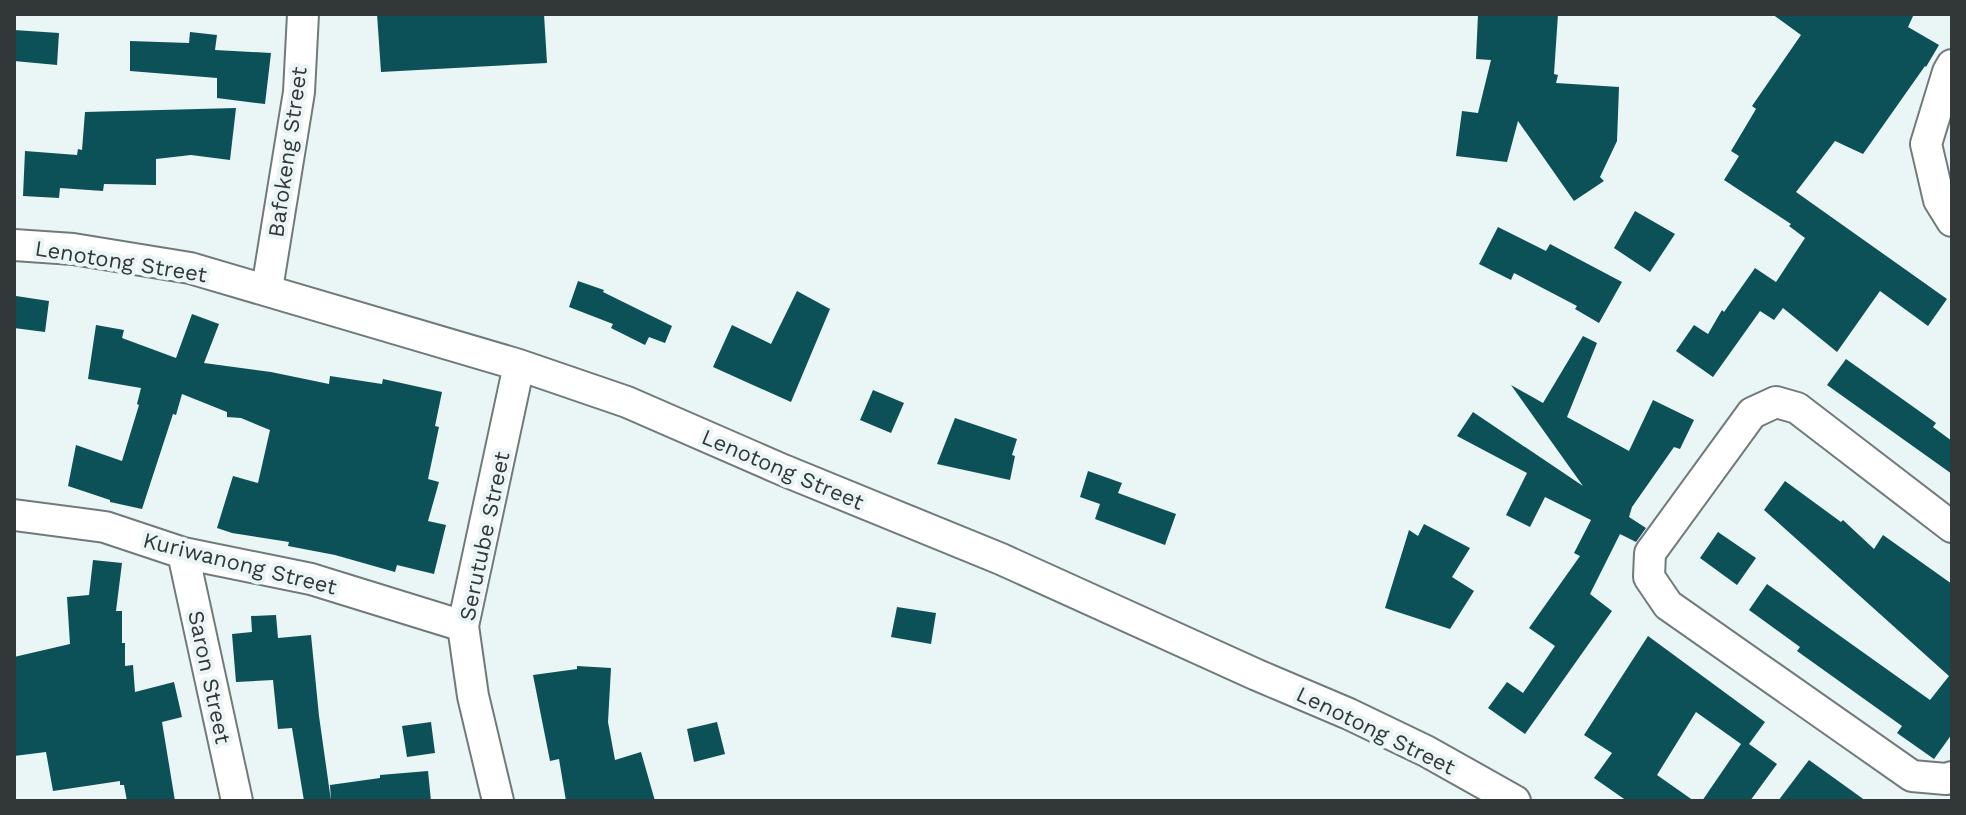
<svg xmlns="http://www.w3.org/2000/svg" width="1966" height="815" font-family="'Work Sans',sans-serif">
<rect width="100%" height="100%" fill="#eaf5f6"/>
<!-- building -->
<path fill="#0c5157" d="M377,14h167l3,49 -166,9z
M1478,14h80l-4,60 4,1 -2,8 63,4 -2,54 -17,36 4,4 -30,20 -56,-80 -11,41 -51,-6 6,-45 16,2 13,-53 -15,-1z
M1772,14h142l-6,13 31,18 -13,22 -1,-1 -62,88 -28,-13 -39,51 151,107 -19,27 -48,-35 -43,61 -54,-44 -9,12 -14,-9 -47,66 -37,-26 18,-26 14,9 14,-24 2,2 31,-44 21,14 29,-44 -16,-12 2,-2 -67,-44 15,-24 -8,-5 25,-42 -4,-3 49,-71z
M14,30l45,3 -2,32 -43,-4z
M190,32l27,3 -2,15 56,3 -6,51 -48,-6v-20l-87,-7v-30l59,2z
M236,108l-6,52 -39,-5 -35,4v26l-52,-1 -1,7 -43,-3 -1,10 -36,-2 2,-45 52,4 1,-6 4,1 3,-38z
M1635,211l40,23 -25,38 -36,-24z
M1498,227l48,24 4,-7 72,38 -23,41 -24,-14 2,-3 -63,-33 -3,7 -32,-16z
M578,281l26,9 -1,2 69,34 -7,17 -16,-6 -4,8 -34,-17 2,-4 -44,-17z
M797,291l33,18 -39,93 -78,-35 19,-42 39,19z
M16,296l33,5 -4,31 -31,-4z
M192,314l27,10 -15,39 67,9 58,12 1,-8 52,8 1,-5 59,13 -7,34 4,1 -11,52 11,3 -11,39 18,4 -12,49 -37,-9 -2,7 -60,-17 -47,-9 1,-4 -57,-9 -15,-5 16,-52 25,7 12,-53 -29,-12 -14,-1v-5l-45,-18 -6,21 -3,-1 -31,95 -32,-7v-2l-42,-14 8,-41 46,16 17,-56 -2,-1 4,-16 -53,-9 8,-54 28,5 -2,8 54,20z
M1583,336l14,7 -30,74 62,34 24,-51 41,20 -14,29 -6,-2 -42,60 -3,10 17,11 -10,14 -16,-8 -30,60 22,17 -87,123 -37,-26 19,-26 16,11 32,-47 -26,-18 51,-72 -6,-3 17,-33 -46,-23 -15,30 -24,-12 21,-42 -70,-37 16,-24 110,74 -72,-101 32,18z
M1846,359l90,64 -3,4 19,14v33l-125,-89z
M873,390l31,13 -13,30 -31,-13z
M955,418l62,21 -5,16 3,1 -5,24 -73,-16z
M1088,471l34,12 -4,10 58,21 -11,31 -70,-26 5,-15 -20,-7z
M1785,481l56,41 2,-2 31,29 9,-14 69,49v150l-18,25 -37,-26 5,-7 -105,-75 3,-4 -51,-37 18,-26 163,116 19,-24 -185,-166z
M1424,524l46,24 -18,29 22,14 -24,38 -65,-21 24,-78 9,6z
M1718,532l38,26 -19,27 -37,-27z
M93,560l29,3 -6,48h6v32h3v23l8,-1 2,27 39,-10 8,35 -20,5 13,79h-48l-3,-16h-4v-4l-67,10 -7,-39 -32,4v-99l56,-13 -3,-47 22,-2z
M897,607l39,6 -5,31 -40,-7z
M276,615l2,23 33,-3 8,81 12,85h-27l-12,-73 -14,1 -5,-49 -37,2 -4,-48 20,-2 -1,-16z
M1648,636l117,86 -16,22 28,20 -27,37h-48l39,-57 -45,-32 -39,63 37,26h-67l-33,-23 18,-25 -28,-18z
M577,666l34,2 -3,54 7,38 26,-8 14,49h-89l-7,-42 -9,2 -17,-86 44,-6z
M431,722l4,31 -28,4 -5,-31z
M717,722l8,32 -31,8 -7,-33z
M1809,760l57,41h-88z
M428,771l3,30h-100l-1,-16 50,-7v-3z"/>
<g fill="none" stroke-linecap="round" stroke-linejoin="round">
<!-- street casing -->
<g stroke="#707a7b" stroke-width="34">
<path id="street" d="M1952,65l-4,7 -22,72 13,56 13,21
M14,245l59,4 117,19 329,97 108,37 156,68 218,89 256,116 92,39 77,37 89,50
M267,289l32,-197 4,-78
M14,515l91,12 78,26 128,26 152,47
M1952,527l-155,-119 -21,-6 -24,11 -102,140 -1,24 19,28 244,171 34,3 6,-2
M183,553l54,248
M498,801l-25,-105 -10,-70 56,-261"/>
</g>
<!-- street -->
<use href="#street" stroke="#fff" stroke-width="30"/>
</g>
<g text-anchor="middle" stroke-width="8" stroke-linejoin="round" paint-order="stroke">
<!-- street labels -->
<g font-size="22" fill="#323737" stroke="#eaf5f6">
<text transform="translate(287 152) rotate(-82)" y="8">Bafokeng Street</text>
<text transform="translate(121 261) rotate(9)" y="8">Lenotong Street</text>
<text transform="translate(783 469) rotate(23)" y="8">Lenotong Street</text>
<text transform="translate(484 536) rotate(-78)" y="8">Serutube Street</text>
<text transform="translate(240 563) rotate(14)" y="8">Kuriwanong Street</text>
<text transform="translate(210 677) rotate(78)" y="8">Saron Street</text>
<text transform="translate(1376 730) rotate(26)" y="8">Lenotong Street</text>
</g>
</g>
<!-- border -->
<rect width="1966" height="815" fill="none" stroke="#323737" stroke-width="32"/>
</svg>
